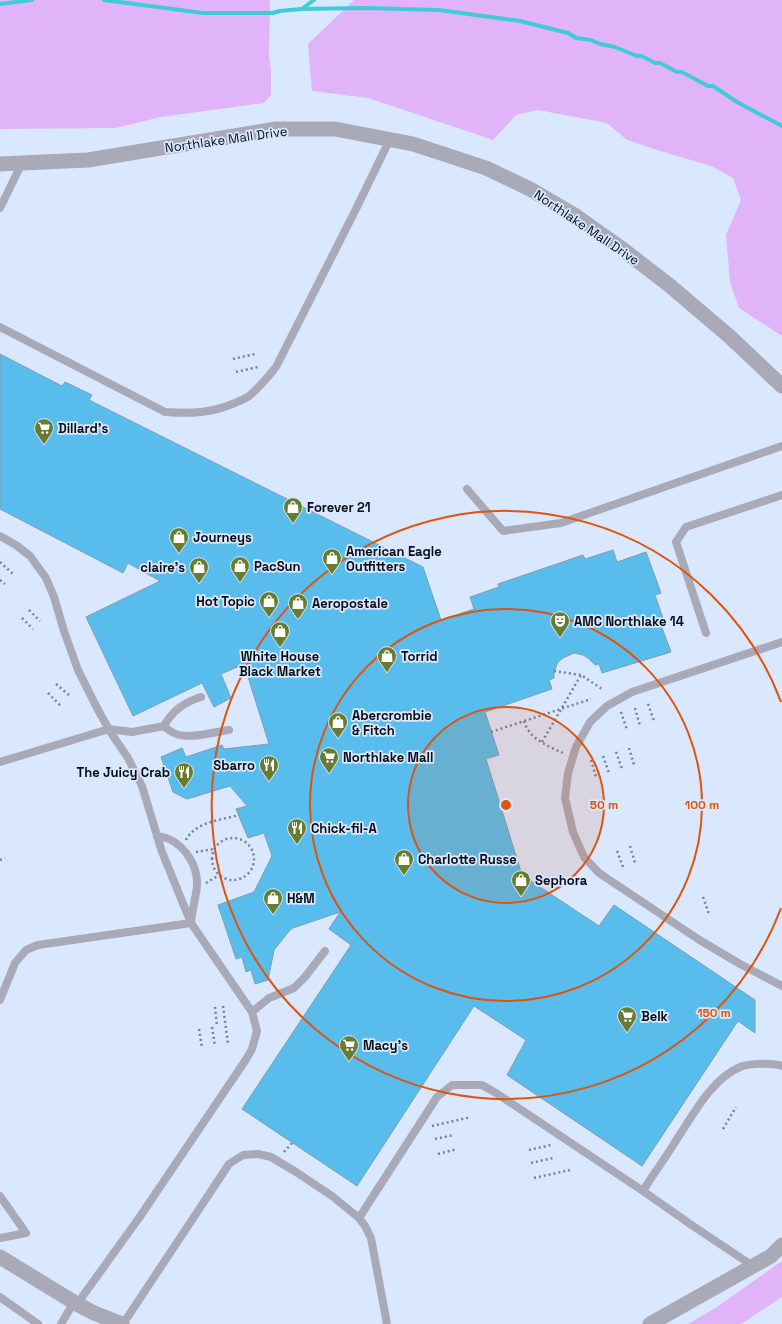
<svg xmlns="http://www.w3.org/2000/svg" width="782" height="1324" font-family="'Space Grotesk',sans-serif">
<rect width="100%" height="100%" fill="#d9e8fe"/>
<!-- green -->
<path fill="#e1b4fa" d="M0,0h270l-1,56 2,14v25l-7,8 -103,14 -45,11 -116,1z
M354,0h428v336l-43,-28 -9,-26 -4,-47 15,-35 -8,-22 -22,-12 -51,-15 -33,-11 -20,-17 -69,-13 -22,5 -23,25 -125,-42 -56,-7 -4,-47z
M782,1261v36l-41,27h-53l26,-15z"/>
<g fill="none" stroke-linecap="round" stroke-linejoin="round">
<!-- stream -->
<path stroke="#41cbd8" stroke-width="4" d="M104,0l99,13h70l7,-2 21,-2 63,-1 75,2 81,11 48,12 8,5 15,2 9,4 15,3 22,9h5l13,7h5l17,9h5l26,14h5l24,16 45,24
M0,4l32,-4
M302,9l12,-9"/>
</g>
<!-- building -->
<path fill="#58bded" stroke="#7f9eaf" d="M0,354l62,32 3,-4 27,13 -3,5 334,167 18,53 33,-11 -4,-12 29,-10 -1,-3 85,-29 2,4 28,-9 4,12 29,-10 15,41 -6,2 10,29 -4,1 10,27 -69,21 -3,-9 -4,1 -7,-7 -5,-3 -9,-2 -11,5 -5,4 -4,10v6l-5,2 3,9 -67,23 14,43 -13,4 36,116 77,51 15,-21 141,95v33l-17,-12 -96,145 -135,-91 19,-35 -52,-34 -117,180 -115,-77 109,-164 -22,-16 11,-17 -47,16 -3,2 -16,20 -6,30 -13,4 -4,-14 -5,2 -4,-15 -6,2 -18,-54 36,-13 18,-36 -8,-23 -16,5 -12,-29 11,-3 -17,-20 -43,13 -14,-7 -12,-35 21,-9 4,9 36,-12 2,4 45,-5 -25,-80 -23,10 10,24 -17,9 -12,-24 -69,33 -47,-99 74,-36 -32,-18 -5,10 -123,-64z"/>
<g fill="none" stroke-linecap="round" stroke-linejoin="round">
<!-- path -->
<path stroke="#778292" stroke-width="2.5" stroke-dasharray="2 3" stroke-linecap="butt" d="M233,359l22,-5
M236,372l22,-5
M0,562l13,12
M0,580l5,4
M29,610l11,11
M22,618l11,11
M554,671l27,4
M56,684l14,12
M48,693l13,13
M648,704l6,17
M635,708l5,18
M621,712l6,18
M524,721c5,18 24,25 39,32
M491,732l100,-33
M542,742l39,-67 21,14
M629,748l5,17
M616,752l6,17
M603,756l6,17
M591,760l5,17
M212 859a21 21 0 1 1 42 0a21 21 0 1 1-42 0Z
M186,840c9,-18 35,-20 53,-25
M630,846l5,17
M617,851l6,16
M196,852l18,-3
M0,860l5,-2
M206,883l13,-8
M703,897l6,17
M223,1006l5,38
M215,1007l2,19
M212,1027l3,19
M199,1029l3,19
M432,1126l39,-9
M723,1129l13,-22
M435,1139l19,-4
M529,1150l22,-5
M284,1152l8,-9
M438,1154l19,-5
M531,1163l22,-5
M534,1178l36,-8"/>
<!-- lane -->
<path stroke="#a9a9b7" stroke-width="8" d="M0,208l22,-45
M0,327l165,85c25,2 47,1 70,-9 4,-2 10,-4 14,-7 10,-8 19,-19 27,-29l80,-158 34,-70
M467,489l36,42 58,-8 221,-77
M0,536l16,9 14,11 16,22 8,19 10,34 14,39 19,38 14,25 17,25 14,28 20,66 29,71 61,89 5,19 -5,18 -7,12 -106,157 -62,86
M706,633l-30,-91 10,-15 96,-32
M782,642l-150,50 -25,14 -17,16 -14,25 -8,26 -3,25 8,34 11,25 15,16 99,66 42,25 42,22
M164,726c3,2 5,5 8,6 14,9 41,0 57,-2
M0,762l109,-33 23,3 32,-6c8,-15 20,-24 37,-29
M0,1000l15,-37 11,-13 12,-5 153,-22c1,-13 5,-25 6,-38 1,-18 -11,-38 -28,-46 -4,-2 -8,-2 -12,-3
M252,1012l17,-14 25,-10 11,-11 20,-26
M0,1196l26,37 -26,5
M359,1218l78,-121 15,-12h30l14,8 147,98
M753,1266l-60,-40 -50,-35c10,-17 22,-32 32,-49 17,-25 36,-63 65,-75 9,-4 32,-4 42,-1
M0,1297l38,27
M61,1324l13,-22
M123,1324l106,-160 14,-9 15,-1 13,3 25,15 36,24 27,22 6,8 6,12 16,86"/>
<!-- street -->
<path stroke="#a9a9b7" stroke-width="15" d="M0,164l88,-4 188,-31h59l78,15 73,24 44,21 46,27 45,32 48,37 60,51 53,50
M0,1257l77,47 17,9 28,11
M650,1324l121,-68 11,-11"/>
</g>
<!-- distance rings -->
<circle cx="506" cy="805" r="98" fill="#dd550c" fill-opacity=".12"/>
<g fill="none" stroke="#dd550c" stroke-width="2">
<circle cx="506" cy="805" r="98"/>
<circle cx="506" cy="805" r="196"/>
<path d="M781 908A294 294 0 1 1 781 702"/>
</g>
<!-- icons -->
<defs>
<g id="supermarket-pin" transform="scale(1)"><path d="M0 17L-7.5 6A9.5 9.5 0 1 1 7.5 6Z" fill="#677c2e" stroke="#d9e8fe"/><path d="M-6-5.5h2.5l.6 2H6L4.5 2H-2.5L-4.4-4H-6ZM-1.5 3.2a1.3 1.3 0 1 0 .1 0ZM3 3.2a1.3 1.3 0 1 0 .1 0Z" fill="#fff"/></g>
<g id="shop-pin" transform="scale(1)"><path d="M0 17L-7.5 6A9.5 9.5 0 1 1 7.5 6Z" fill="#677c2e" stroke="#d9e8fe"/><path d="M-5-2.5h2.3a2.7 3.5 0 0 1 5.4 0H5L5.5 6h-11ZM-1.5-2.5h3a1.5 2.3 0 0 0-3 0Z" fill="#fff"/></g>
<g id="theatre-pin" transform="scale(1)"><path d="M0 17L-7.5 6A9.5 9.5 0 1 1 7.5 6Z" fill="#677c2e" stroke="#d9e8fe"/><path d="M-5-5.5Q0-4 5-5.5V0Q5 5 0 6Q-5 5-5 0ZM-3.3-2.5H-1v1.5H-3.3ZM1-2.5H3.3v1.5H1ZM-2.8 1Q0 5.5 2.8 1Z" fill="#fff"/></g>
<g id="restaurant-pin" transform="scale(1)"><path d="M0 17L-7.5 6A9.5 9.5 0 1 1 7.5 6Z" fill="#677c2e" stroke="#d9e8fe"/><path d="M-5-6h1v4h1v-4h1v4h1v-4h1v5L-1.5 .5V6h-2V.5L-5-1ZM5-6V6H3V1.5H1.5Q1.5-4 5-6Z" fill="#fff"/></g>
</defs>
<g fill-rule="evenodd">
<use href="#supermarket-pin" x="44" y="428"/>
<use href="#shop-pin" x="293" y="507"/>
<use href="#shop-pin" x="179" y="537"/>
<use href="#shop-pin" x="332" y="558"/>
<use href="#shop-pin" x="240" y="566"/>
<use href="#shop-pin" x="199" y="567"/>
<use href="#shop-pin" x="269" y="601"/>
<use href="#shop-pin" x="298" y="603"/>
<use href="#theatre-pin" x="560" y="621"/>
<use href="#shop-pin" x="280" y="631"/>
<use href="#shop-pin" x="387" y="656"/>
<use href="#shop-pin" x="338" y="722"/>
<use href="#supermarket-pin" x="329" y="757"/>
<use href="#restaurant-pin" x="269" y="765"/>
<use href="#restaurant-pin" x="184" y="772"/>
<use href="#restaurant-pin" x="297" y="828"/>
<use href="#shop-pin" x="404" y="859"/>
<use href="#shop-pin" x="521" y="880"/>
<use href="#shop-pin" x="273" y="898"/>
<use href="#supermarket-pin" x="627" y="1016"/>
<use href="#supermarket-pin" x="349" y="1045"/>
</g>
<g text-anchor="middle" stroke-width="3.5" stroke-linejoin="round" paint-order="stroke">
<!-- street labels -->
<g font-size="13" fill="#070d16" stroke="#d9e8fe">
<text transform="translate(226 139) rotate(-8)" y="5">Northlake Mall Drive</text>
<text transform="translate(587 227) rotate(34)" y="5">Northlake Mall Drive</text>
</g>
<!-- poi labels -->
<g font-size="13" font-weight="bold" fill="#070d16" stroke="#d9e8fe" text-anchor="start">
<text x="58" y="433">Dillard's</text>
<text x="307" y="512">Forever 21</text>
<text x="193" y="542">Journeys</text>
<text x="346" y="556">American Eagle<tspan x="346" dy="15">Outfitters</tspan></text>
<text x="254" y="571">PacSun</text>
<text x="185" y="572" text-anchor="end">claire's</text>
<text x="255" y="606" text-anchor="end">Hot Topic</text>
<text x="312" y="608">Aeropostale</text>
<text x="574" y="626">AMC Northlake 14</text>
<text x="280" y="661" text-anchor="middle">White House<tspan x="280" dy="15">Black Market</tspan></text>
<text x="401" y="661">Torrid</text>
<text x="352" y="720">Abercrombie<tspan x="352" dy="15">&amp; Fitch</tspan></text>
<text x="343" y="762">Northlake Mall</text>
<text x="255" y="770" text-anchor="end">Sbarro</text>
<text x="170" y="777" text-anchor="end">The Juicy Crab</text>
<text x="311" y="833">Chick-fil-A</text>
<text x="418" y="864">Charlotte Russe</text>
<text x="535" y="885">Sephora</text>
<text x="287" y="903">H&amp;M</text>
<text x="641" y="1021">Belk</text>
<text x="363" y="1050">Macy's</text>
</g>
</g>
<circle cx="506" cy="805" r="6" fill="#dd550c" stroke="#d9e8fe" stroke-width="2"/>
<g font-size="12" text-anchor="middle" font-weight="bold" fill="#dd550c" stroke="#d9e8fe" stroke-width="3.5" stroke-linejoin="round" paint-order="stroke">
<text x="604" y="809">50 m</text>
<text x="702" y="809">100 m</text>
<text x="714" y="1017">150 m</text>
</g>
</svg>
